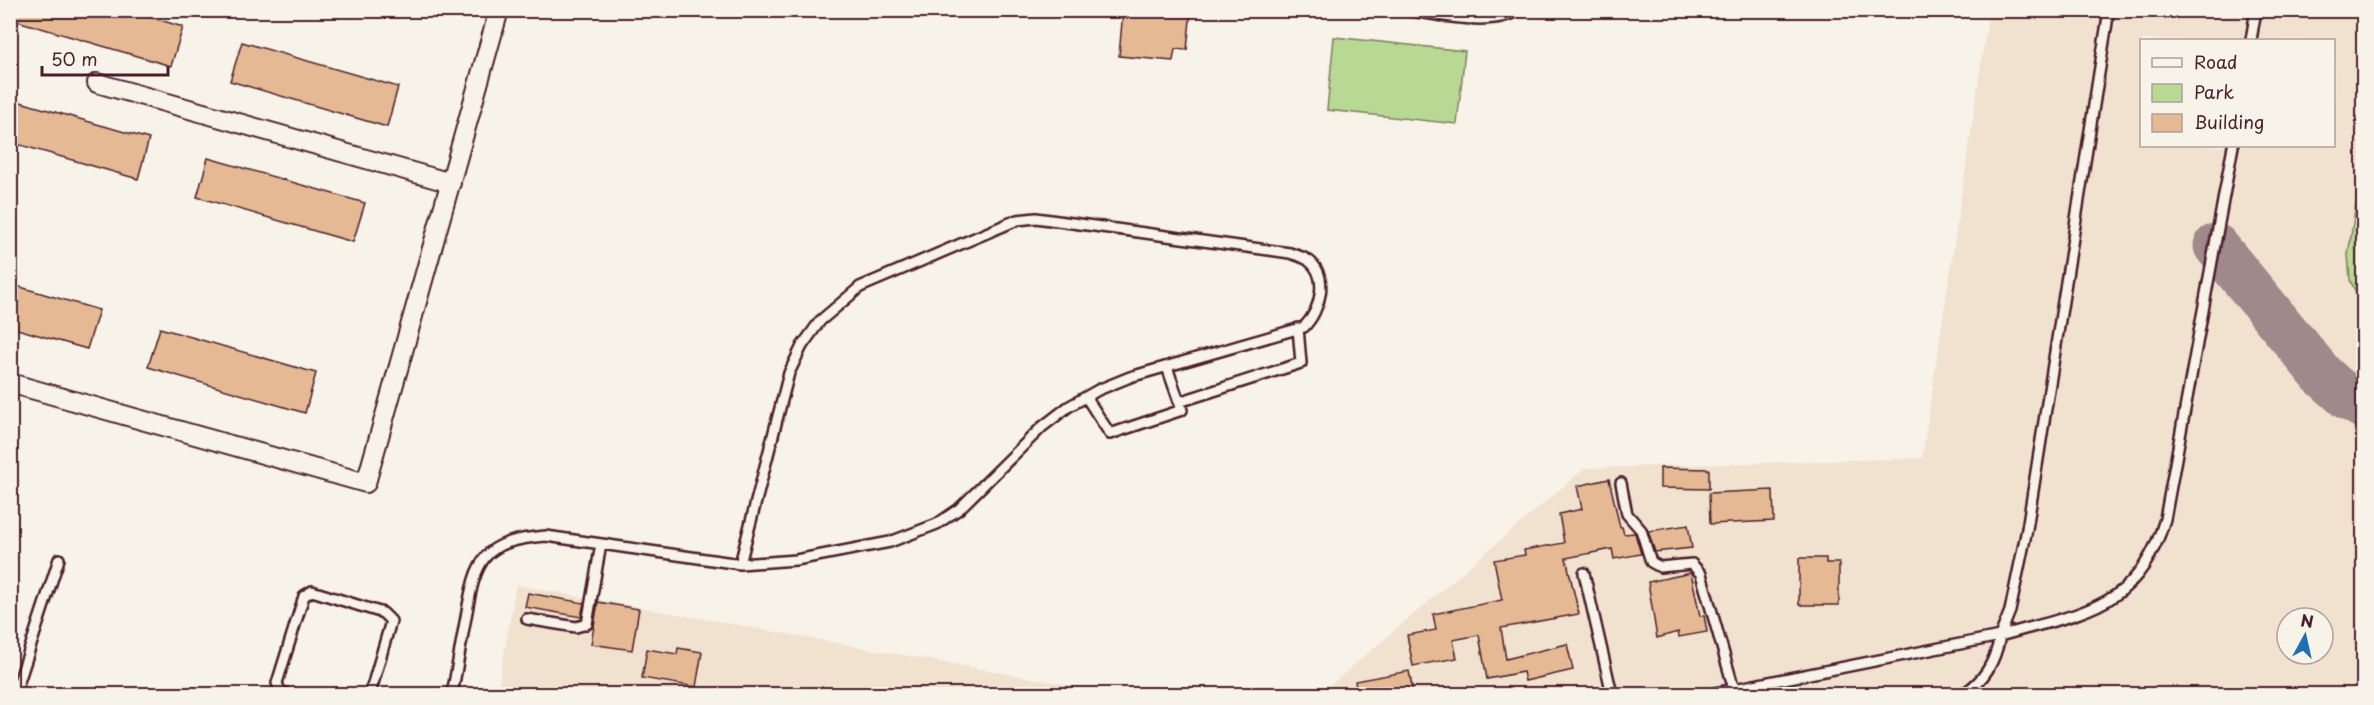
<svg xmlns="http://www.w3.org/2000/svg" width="2374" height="705" font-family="'Playpen Sans',sans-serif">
<rect width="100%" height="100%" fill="#f7f3e8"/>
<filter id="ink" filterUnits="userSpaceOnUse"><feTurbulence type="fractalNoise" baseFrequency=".0167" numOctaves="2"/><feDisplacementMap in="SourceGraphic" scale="12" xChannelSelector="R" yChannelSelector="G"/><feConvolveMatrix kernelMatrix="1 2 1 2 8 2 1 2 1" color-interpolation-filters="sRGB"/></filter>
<g filter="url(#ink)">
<!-- built -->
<path fill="#f1e2cf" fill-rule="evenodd" d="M1989,11h374v683h-1043l265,-226 337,-10zM2142,40h192v106h-192zM2287,618h36v36h-36z
M516,585l603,109h-622z"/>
<!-- green -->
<path fill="#b7d993" stroke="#807c5f" stroke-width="1.5" d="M1334,37l131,14 -8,73 -130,-14z
M2363,159l1,149h-1l-13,-28 -2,-25z"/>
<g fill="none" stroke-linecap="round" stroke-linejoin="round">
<!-- taxiway -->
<path stroke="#a0898a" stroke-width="45" d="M2216,246l106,129 26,23 16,9"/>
</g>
<!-- building -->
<path fill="#e4b994" stroke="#4a1f2b" stroke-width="1.5" d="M10,10h117l56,17 -12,39 -161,-47z
M1123,10h68l-4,40 -12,-1 -2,12 -54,-5z
M242,42l156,45 -11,40 -157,-46z
M10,99l139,40 -11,40 -128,-37z
M208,158l157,45 -12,39 -156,-45z
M10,284l89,26 -12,39 -77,-22z
M160,328l156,45 -11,40 -157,-46z
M1660,468l49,1v20l-49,-1z
M1609,479l11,48h2l2,7 11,-1 6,21 -27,5 -2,-10 -46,9 13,56 -78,14 5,31 61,-15 6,26 -48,11 -2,-9 -36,7 -8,-44 -26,5 4,18 -44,8 -6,-31 29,-5 -3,-16 69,-14 -8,-40 31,-5 -1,-5 40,-7 -5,-29 23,-5 -5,-23z
M1773,490l1,31 -64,3 -1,-31z
M1688,525l4,23 -37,4 -7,-21z
M1799,558h27v5h13v42h-40z
M1691,573l9,43 4,-1 3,17 -28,5 -1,-5 -21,6 -9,-56z
M528,593l56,10 -3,14 -56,-10z
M598,602l41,7 -7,41 -41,-6z
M678,648l24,4 -6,35 -54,-9 5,-29 30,5z
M1409,671l4,21 -56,2 -2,-13z"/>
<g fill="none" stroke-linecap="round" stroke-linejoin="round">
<!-- lane casing -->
<g stroke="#4a1f2b" stroke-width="14">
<path id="lane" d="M1405,10c29,4 89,18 113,0
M2251,40l5,-30
M1086,397l24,37 72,-24 -15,-43
M1179,402l122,-39 -3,-35
M1621,483l6,31 14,16 10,32 9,5 32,-3 9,10 33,115
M1584,573l28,121
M527,619l49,8 11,-3 14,-80
M15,694l44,-135
M287,694l-7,-3 -3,-8 27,-87 8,-5 71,22 8,8 -21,73
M452,694c5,-25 9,-51 14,-77 10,-58 16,-76 80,-81l194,28 56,-4 94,-18 47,-18 22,-15 83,-82 26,-20 30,-17 32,-13 174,-50c16,-16 26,-51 4,-67 -5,-3 -12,-5 -18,-7l-254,-35 -19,2 -157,67 -40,34 -18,25 -13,27 -49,191
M1709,694l291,-58 10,-25 17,-82 82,-519
M1963,694c22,-14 32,-32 37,-58 81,-24 138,-25 165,-117l68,-373"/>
</g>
<!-- street casing -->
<g stroke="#4a1f2b" stroke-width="22">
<path id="street" d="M97,83l354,100
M10,383l356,100 133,-473"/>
</g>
<!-- lane -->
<use href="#lane" stroke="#f7f3e8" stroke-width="9"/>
<!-- street -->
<use href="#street" stroke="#f7f3e8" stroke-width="18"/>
</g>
</g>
<!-- margin -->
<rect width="2374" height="705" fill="none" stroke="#f7f3e8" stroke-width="36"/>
<rect x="18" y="18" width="2338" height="669" fill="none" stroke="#4a1f2b" stroke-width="2" filter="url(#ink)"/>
<!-- legend -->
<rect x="2140" y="39" width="195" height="108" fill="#f7f3e8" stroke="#b29e9c" stroke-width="1.5"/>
<rect x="2152" y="58" width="30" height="9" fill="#f7f3e8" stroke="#b29e9c" stroke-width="1.5"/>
<text x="2194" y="69" font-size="18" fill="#4a1f2b">Road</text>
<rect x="2152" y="84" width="30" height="18" fill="#b7d993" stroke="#b29e9c" stroke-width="1.5"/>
<text x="2194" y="99" font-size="18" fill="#4a1f2b">Park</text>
<rect x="2152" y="114" width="30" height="18" fill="#e4b994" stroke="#b29e9c" stroke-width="1.5"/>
<text x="2194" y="129" font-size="18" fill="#4a1f2b">Building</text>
<!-- north arrow -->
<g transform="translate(2305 636) rotate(8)"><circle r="28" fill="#f7f3e8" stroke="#b29e9c" stroke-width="1.5"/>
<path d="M0-4.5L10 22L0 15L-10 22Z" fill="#1f6fb2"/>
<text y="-9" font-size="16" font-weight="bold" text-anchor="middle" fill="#4a1f2b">N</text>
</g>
<!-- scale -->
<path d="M42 66v9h126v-9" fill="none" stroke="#4a1f2b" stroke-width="3"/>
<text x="51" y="66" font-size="18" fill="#4a1f2b" stroke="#f7f3e8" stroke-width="4.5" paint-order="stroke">50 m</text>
</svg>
